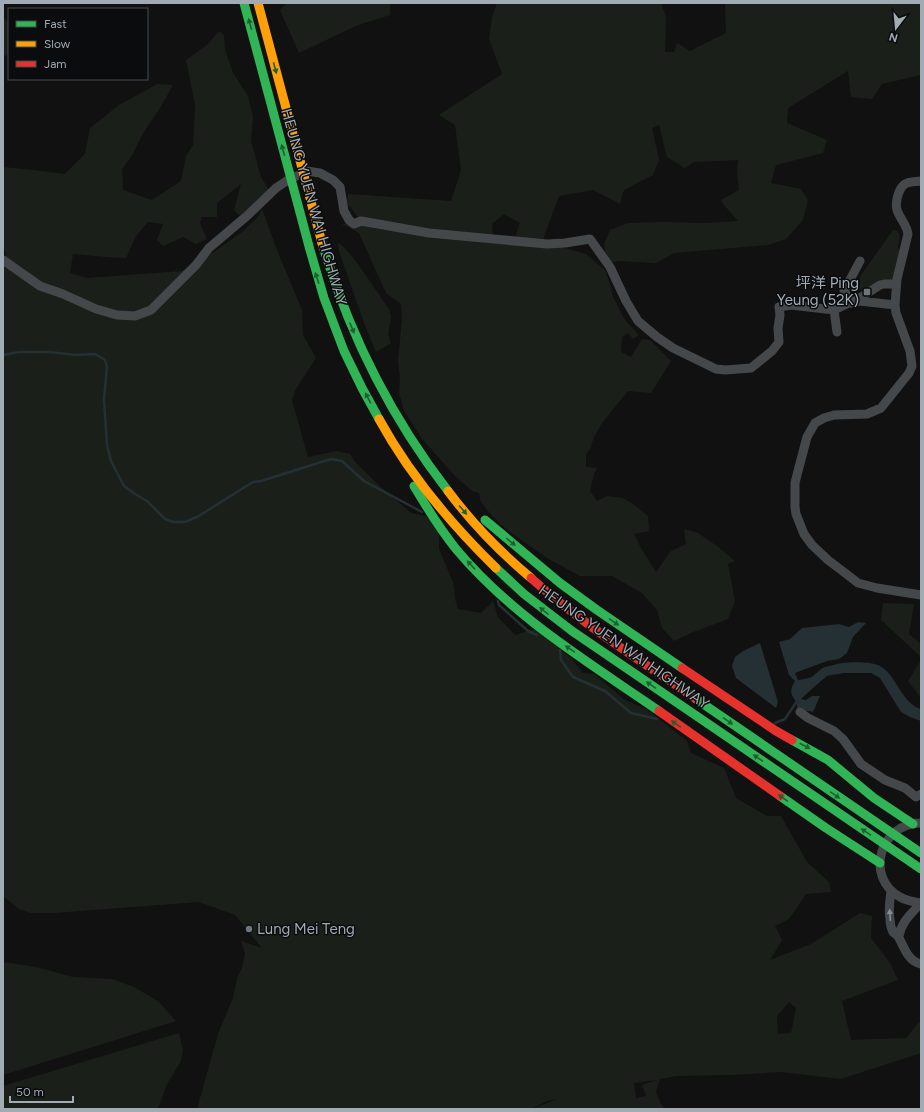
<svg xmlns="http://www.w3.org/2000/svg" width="924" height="1112" font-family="Figtree,'Noto Sans SC',sans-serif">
<rect width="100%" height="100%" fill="#111"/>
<!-- green -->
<path fill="#1a2019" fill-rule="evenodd" d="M287,3h103v12l-32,10 -59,28 -19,-43z
M497,3h164l5,14 -1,35h9l3,-9 13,8 36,-18 -1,-30h196v72l-39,9 -10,15 -21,-2 -3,-26 -60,37 -1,15 40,17 -4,13 -47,12 -5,18 30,6 7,11 -5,20 -17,19 -18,6 -94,8 -18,10 -36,-2 -13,2 -3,-19 6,-14 18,-7 36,-1 39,1 35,-2 -14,-16 -3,-5 18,-10 -2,-19 1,-11 -44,2 -9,6 -18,-11 -8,-32 -7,3 7,32 -6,15 -29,15 -4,14 -27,-14 -34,6 -18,49 17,1 28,8 20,17 7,26 12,23 14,15 -6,4 -5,-6 -6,4 -1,15 10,5 11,-18 8,1 21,21 -20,32 -23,-2 -26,32 -8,14 -4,12 -4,5v13l11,1 -3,6 -4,17 7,10 10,-5 16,2 10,6 15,12 1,15 -15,3 7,14 15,24 15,-21 15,-7 -2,-15 14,4 19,13 18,15 -7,3 7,37 -7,18 -37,14 -17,8 -12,-13 -5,-18 -15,-17 -30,-17h-32l-33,-18 -41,-29 -13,-12 -12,-15 -2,-9 -7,-2 -18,-16 -32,-36 -18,-28 -5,-18 1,-15 -2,-17 4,-42 -1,-15 -15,-11 -27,-60 -17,-9 17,-1 19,6 102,12 -119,-20 -14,-18 1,-9 103,7 10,-31 -6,-45 -16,-10 63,-41 -13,-35 3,-22zM504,214l16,9 -6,18 -21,-1 -1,-16z
M3,17l6,6v28l-2,5 -4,-1z
M219,31l5,4 1,15 8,23 15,23 5,21 -2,24 10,36 9,15 -30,24 -6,-6 7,-26 -24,19v14h-15l-2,6 7,16 -11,5 -13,-7 -20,9 -6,-6 6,-16 -15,-2 -12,14 -10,22 -19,-1 -34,-3 -3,19 17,5 95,-7 32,-19 28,-20 16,-15 4,-8 15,41 25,60 1,25 13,23 -20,31 -4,11 16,57 29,-6 13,3 5,8 27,26 29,25 32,7 -4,4v25l14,33 2,17 3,10 23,4 12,-12 5,16 17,18 20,-6 36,29 12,15 11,1 31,26 21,9 41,32 4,12 33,15 12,30 31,18h14l26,46 22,20 2,10 -25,2 -17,25 -14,7 7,14 -12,20 41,-16 49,-31 12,3 -1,22 19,25 8,17 -56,21 9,39 55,-2 13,-16h2v31l-80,26 -60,-7 -51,3 -53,1 -17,3 -4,13 5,12 4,5h-133l25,-10 -10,2 -16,8h-334l21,-75 15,-36 4,-20 5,-10 3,-15 -4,-12 21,7 -27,-33 -36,-13 -145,11h-23l-12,-4 -16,-13v-637l3,-5 -3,-10v-77l30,3 32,4 20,-20 5,-26 29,-23 38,-21 16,1 -13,23 -18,27 -11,22 -9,12 1,21 29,10 29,-19 5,-25 7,-11 2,-40 -9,-45 21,-15zM789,1002l7,6 -5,25 -13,1 -1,-18zM657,1080l-15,5 4,11 -10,2 -2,-15z
M893,230h3c6,4 3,12 2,18l2,2 -7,28 -1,2 -29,10 -3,-1 -2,-3 3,-11z
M338,243c11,4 42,54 51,66l2,8 -3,17 3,9 -15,9 -12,-29 -25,-72z
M883,603l31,1 -5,30 12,10v13l-40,-37z
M921,660v38l-13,-17z
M3,962l33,5 37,10 39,2 22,8 24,14 18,20 -173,54z
M179,1033l4,17 -2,11 -14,23 -9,25h-155v-23z"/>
<!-- water -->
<path fill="#243033" d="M858,622l8,1 -13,14 -6,16 -8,6 -12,2 -32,12 3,7c5,-1 11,-1 15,-4 4,-3 7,-7 12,-9 6,-1 12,-4 18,-4 7,-1 24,-1 31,1 22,4 24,38 47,45v12l-11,-4 -9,-5 -21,-34 -9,-5h-27l-17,3 -13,11 -13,12 5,1 6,-4h8l-7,16 -5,-1 -8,1 -3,-3c1,-13 -12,-11 -2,-28l-6,-6 -10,-33 11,-3 12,-11 37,-4 10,3z
M760,643l18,59 -2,6 -40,-30 -4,-12 3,-9 8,-6z"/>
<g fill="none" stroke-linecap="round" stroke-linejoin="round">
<!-- stream -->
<path stroke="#243033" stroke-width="2.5" d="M3,355l16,-3h30l27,3 19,-1 10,6 2,7 -3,32 3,46 4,16 13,25 11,8 12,7 18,18 8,3h12l12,-5 56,-35 8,-1 70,-22 11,2 22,20 58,31
M498,601l1,4 29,26 9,4
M560,650l1,10 12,17 32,14 26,22 26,6
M775,723l10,-4 12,-18"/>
<!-- street -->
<path stroke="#45484a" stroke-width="9" d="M921,181c-5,1 -11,0 -16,3 -7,5 -10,19 -8,26 3,9 10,15 11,24l-11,45 -2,26 1,8 14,38 2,15 -3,7 -28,35 -14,6 -33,1 -10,3 -9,5 -8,14 -9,34 -3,12v24l1,7 8,20 8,11 16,15 21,16 9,7 19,5 44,7
M3,260l37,26 23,8 33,15 21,6 18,1 16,-6 45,-45 13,-17 39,-33 28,-27 12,-8 19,-9 13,2 13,7 7,7 4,24 5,9 5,4 7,-3 68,12 118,11 18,-1 25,-4 20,28 16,34 12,20 19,16 16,11 43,21 9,1 26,-2 21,-17 7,-9 -1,-14 2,-13 -1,-8 12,-2 43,5 15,-7 11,-2 35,4
M860,261l-16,30 8,12 28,-18 4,-1h12
M834,310l3,22
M800,712l8,6 26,13 9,8 18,25 24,16 20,8 11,9 5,-3
M921,823c-41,0 -57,54 -21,74 7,4 14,5 21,6
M891,891c-1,9 -3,19 -1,28 0,4 1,9 3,13 2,2 5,3 6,6 6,11 9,23 22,26
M899,936c2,-14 13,-23 22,-33"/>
<!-- fast -->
<path stroke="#30b455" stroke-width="9" d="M244,3l66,247 14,48 20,53 18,37 17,31
M322,243c27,91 68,173 126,248
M414,486c13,22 26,43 42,63 56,67 132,113 203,162
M485,520l75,63 37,27 85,58
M496,568l28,26 48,37 349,238
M696,699l225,154
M792,740l36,20 46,38 39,26
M780,796l46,32 54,35"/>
<!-- slow -->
<path stroke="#ff9f0a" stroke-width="9" d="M258,3l64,240
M379,419c30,55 72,105 117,149
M448,491c24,32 52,61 83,87"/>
<!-- jam -->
<path stroke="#e5322d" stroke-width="9" d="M531,578c51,46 109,82 165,121
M682,668l94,63 16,9
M659,711l121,85"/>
</g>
<!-- one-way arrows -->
<defs><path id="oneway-solid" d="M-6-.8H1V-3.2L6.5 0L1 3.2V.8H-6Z"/></defs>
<g fill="#1e6031">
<use href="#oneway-solid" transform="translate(250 24) rotate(-105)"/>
<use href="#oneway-solid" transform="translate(275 68) rotate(75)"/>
<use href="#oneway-solid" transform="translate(283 150) rotate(-105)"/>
<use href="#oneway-solid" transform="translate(317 278) rotate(-108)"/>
<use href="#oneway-solid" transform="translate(352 328) rotate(67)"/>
<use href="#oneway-solid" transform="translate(368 398) rotate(-118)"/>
<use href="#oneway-solid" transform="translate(463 510) rotate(49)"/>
<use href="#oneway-solid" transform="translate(511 542) rotate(39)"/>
<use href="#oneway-solid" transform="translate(471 565) rotate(-133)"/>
<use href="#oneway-solid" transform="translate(544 611) rotate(-142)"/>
<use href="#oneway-solid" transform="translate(614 622) rotate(34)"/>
<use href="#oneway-solid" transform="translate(570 649) rotate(-145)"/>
<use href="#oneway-solid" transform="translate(651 685) rotate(-146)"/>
<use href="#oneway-solid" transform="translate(728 721) rotate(34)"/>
<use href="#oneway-solid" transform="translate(676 724) rotate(-145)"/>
<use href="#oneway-solid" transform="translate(805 746) rotate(27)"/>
<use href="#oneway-solid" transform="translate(758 758) rotate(-146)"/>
<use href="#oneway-solid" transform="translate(835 795) rotate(34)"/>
<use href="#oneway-solid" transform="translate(783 798) rotate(-145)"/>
<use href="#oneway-solid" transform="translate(866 832) rotate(-146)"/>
</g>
<use fill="#858d94" href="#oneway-solid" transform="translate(890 915) rotate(-94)"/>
<!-- markers -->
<g fill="#6e757b" stroke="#0b0c0d" stroke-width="1.5">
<rect x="863" y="288" width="8" height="8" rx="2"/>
<circle cx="249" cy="929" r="4"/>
</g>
<g text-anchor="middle" stroke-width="3" stroke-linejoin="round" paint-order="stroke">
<!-- street labels -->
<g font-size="15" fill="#a0abb4" stroke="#0b0c0d">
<text transform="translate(314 207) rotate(74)" y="5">HEUNG YUEN WAI HIGHWAY</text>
<text transform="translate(624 647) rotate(35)" y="5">HEUNG YUEN WAI HIGHWAY</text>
</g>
<!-- poi labels -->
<g font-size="15" fill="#a0abb4" stroke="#0b0c0d" text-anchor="end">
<text x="859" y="288">坪洋 Ping<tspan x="859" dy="17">Yeung (52K)</tspan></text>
<text x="257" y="934" text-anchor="start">Lung Mei Teng</text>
</g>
</g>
<!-- border -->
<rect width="924" height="1112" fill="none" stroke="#a0abb4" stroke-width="8"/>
<!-- legend -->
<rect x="8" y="8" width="140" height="72" fill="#0b0c0d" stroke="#474c50"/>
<rect x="16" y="21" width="20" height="6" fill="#30b455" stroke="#474c50"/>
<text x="44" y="28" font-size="12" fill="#a0abb4">Fast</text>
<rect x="16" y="41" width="20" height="6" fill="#ff9f0a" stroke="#474c50"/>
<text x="44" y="48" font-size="12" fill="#a0abb4">Slow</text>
<rect x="16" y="61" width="20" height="6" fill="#e5322d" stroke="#474c50"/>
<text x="44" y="68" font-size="12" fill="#a0abb4">Jam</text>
<!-- north arrow -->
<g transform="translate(896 28) rotate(196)" stroke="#0b0c0d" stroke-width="3" paint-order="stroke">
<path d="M0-3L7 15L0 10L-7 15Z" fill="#a0abb4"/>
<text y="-6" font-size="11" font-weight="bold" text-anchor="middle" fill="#a0abb4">N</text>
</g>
<!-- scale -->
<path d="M10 1096v6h63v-6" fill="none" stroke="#a0abb4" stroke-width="2"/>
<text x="16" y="1096" font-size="12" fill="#a0abb4" stroke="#0b0c0d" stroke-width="3" paint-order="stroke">50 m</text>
</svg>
